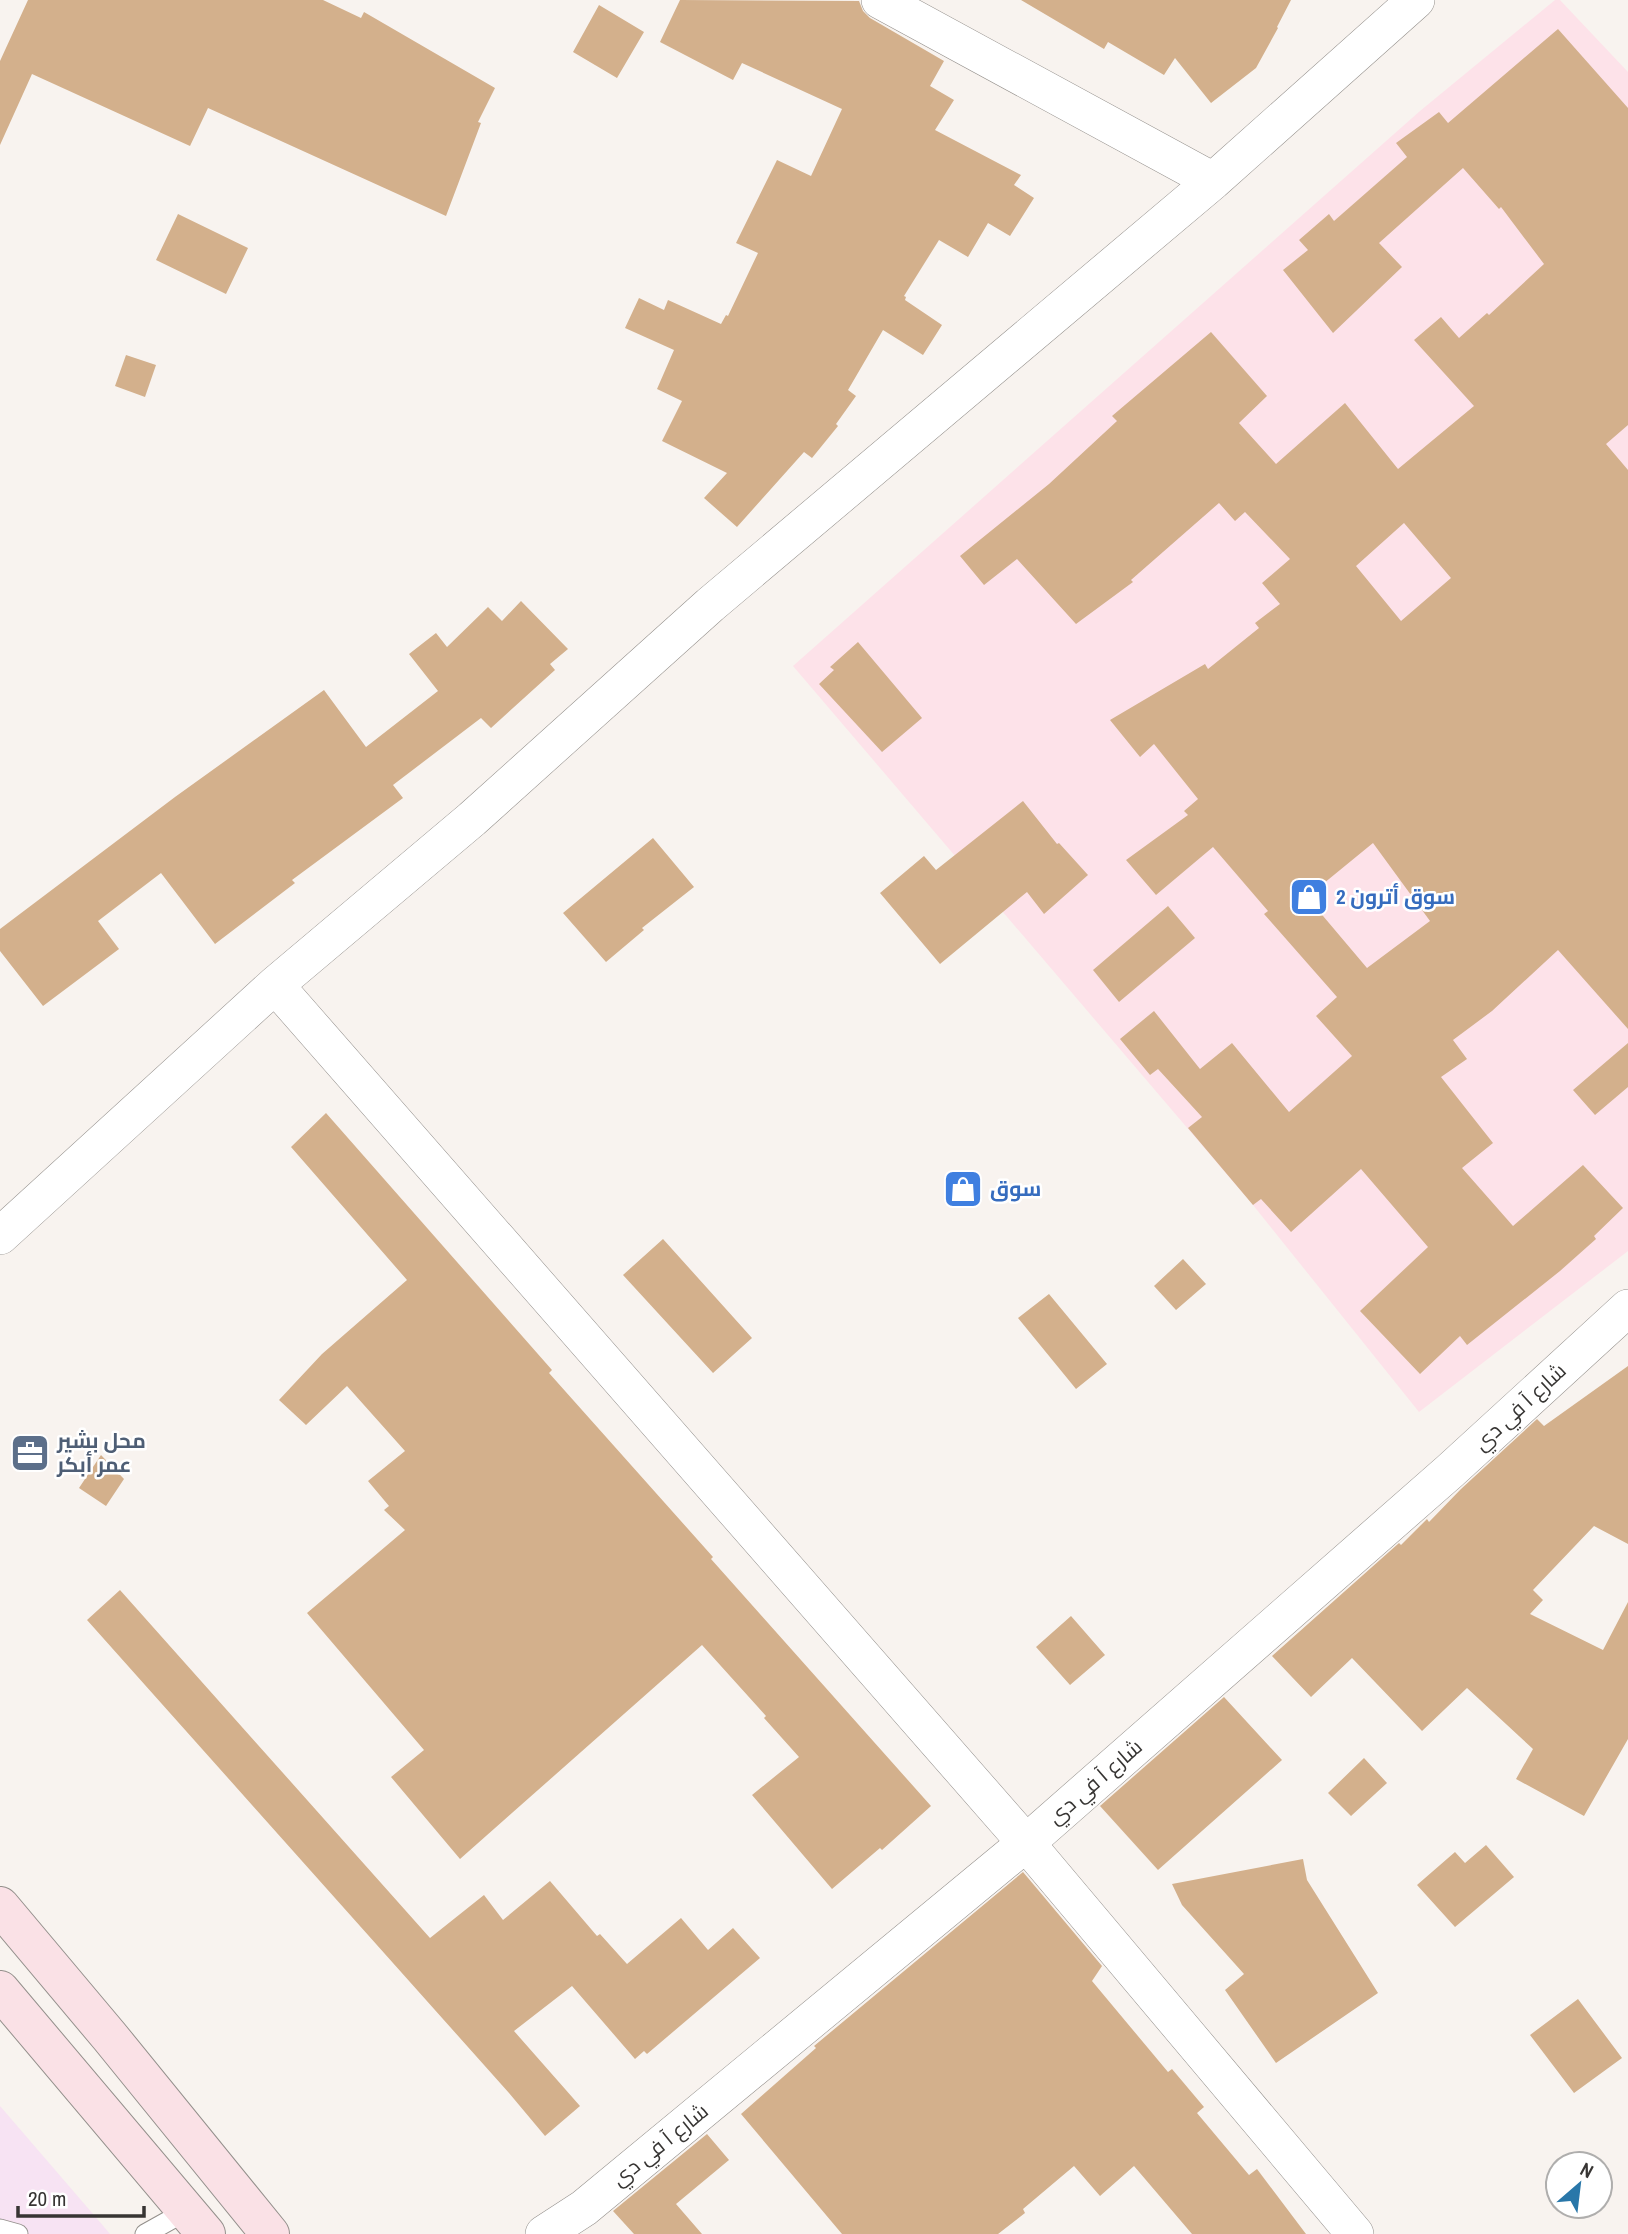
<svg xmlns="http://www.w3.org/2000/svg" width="1628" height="2234" font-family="'Archivo Narrow',Cairo,sans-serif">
<rect width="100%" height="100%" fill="#f8f3ef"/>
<!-- commercial -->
<path fill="#fde2e9" d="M1555,0h5l68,72v1179l-209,161 -166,-207 -460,-539 627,-555z"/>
<!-- industrial -->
<path fill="#f7e3f3" d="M0,2106l99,115 11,13h-110z"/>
<!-- building -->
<path fill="#d3b08c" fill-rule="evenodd" d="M28,0h295l38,18 3,-6 131,76 -17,34 3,1 -35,93 -238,-108 -18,38 -158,-72 -32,71v-84z
M680,0l179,1 4,10 7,7 74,43 -14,25 24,14 -19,30 86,45 -7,10 20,13 -24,38 -22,-13 -20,34 -29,-17 -35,56 2,1 -1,3 37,25 -19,30 -40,-25 -35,60 8,6 -20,28 2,2 -26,32 -8,-6 -67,75 -33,-29 23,-25 -65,-32 20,-40 -25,-12 17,-39 -49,-22 14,-30 25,12 4,-10 53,24 5,-9 2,1 30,-63 -22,-10 41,-83 34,16 31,-67 -100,-46 -9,17 -73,-38z
M1021,0h270l-14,27 1,1 -22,40 -45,35 -36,-45 -11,17 -56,-33 -4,7z
M599,5l45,27 -27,46 -44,-26z
M1558,29l70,79v317l-22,19 22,26v559l-70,-79 -66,61 -39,29 14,19 -26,18 52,66 -31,25 51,58 70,-61 40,43 -29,28 2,3 -36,32 -93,74 -7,-9 -40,38 -60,-63 68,-64 -67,-78 -70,63 -30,-33 -8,6 -65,-77 14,-11 -44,-48 -8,6 -30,-36 34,-28 46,58 32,-26 57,69 63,-56 -36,-40 21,-19 -73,-83 4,-3 -55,-64 -57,48 -30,-35 62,-45 -4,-4 14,-12 -44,-55 -14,13 -30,-37 95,-56 3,5 51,-41 -4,-5 25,-19 -18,-21 28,-24 -45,-47 -10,9 -16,-18 -88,77 2,2 -57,42 -59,-65 -33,26 -24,-29 89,-72 68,-63 -5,-5 99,-84 56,64 -28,27 37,41 69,-61 53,66 76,-63 -60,-66 27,-23 18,21 28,-25 2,2 55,-51 -43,-57 -2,2 -36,-41 -84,75 23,24 -69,66 -50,-63 25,-20 -9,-10 30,-26 5,7 73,-64 -11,-14 43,-31 9,11zM1404,523l47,55 -50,43 -45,-55zM1373,843l57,78 -63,47 -60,-71z
M178,214l70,34 -22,46 -70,-34z
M126,355l30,10 -11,32 -30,-11z
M521,601l47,48 -18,15 5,6 -64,58 -10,-10 -88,67 10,13 -111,82 3,3 -80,61 -54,-71 -63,48 21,28 -76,57 -43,-55v-22l175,-132 149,-107 42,57 72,-56 -29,-37 27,-21 11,14 41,-40 14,14z
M858,642l64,76 -40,34 -63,-68 15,-14 -4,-3z
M1023,801l34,43 2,-1 29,32 -44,39 -17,-22 -87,72 -60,-71 44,-37 12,14z
M653,838l41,49 -52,41 2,2 -38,32 -43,-49z
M1168,906l27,32 -76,64 -26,-32z
M1628,1043v44l-33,28 -22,-25z
M326,1113l226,257 -3,3 164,184 -2,2 220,247 -49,44 -2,-2 -48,41 -80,-94 47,-38 -35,-39 2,-2 -64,-71 -242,214 -69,-82 33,-27 -117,-137 98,-83 -21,-20 5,-4 -21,-25 37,-30 -58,-65 -41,39 -27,-25 43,-46 85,-74 -116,-133z
M663,1239l89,99 -39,35 -90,-98z
M1183,1259l23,25 -30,26 -22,-24z
M1049,1294l58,70 -31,25 -58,-71z
M1628,1366v178l-34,-18 -61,64 10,10 -13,14 73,36 25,-48v137l-44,77 -68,-37 17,-30 -66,-61 -45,43 -70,-73 -41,39 -39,-41 127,-113 2,2 26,-26 2,3 32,-33 76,-70 7,7z
M101,1455l23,24 -18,27 -27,-18z
M120,1590l310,348 54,-43 19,25 47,-39 47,55 3,-2 27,30 54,-46 27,32 25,-22 27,30 -113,96 -3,-3 -9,8 -63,-73 -58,45 66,75 -35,30 -36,-43 -422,-473z
M1071,1616l34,39 -35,30 -34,-38z
M1224,1697l58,63 -124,110 -58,-64z
M1364,1758l23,25 -36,33 -23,-23z
M1486,1845l28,32 -59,50 -38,-42 38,-33 10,11z
M1303,1859l4,21 71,113 -102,70 -51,-73 19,-16 -62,-69 -10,-21z
M1023,1872l79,94 -10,15 76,91 4,-3 32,38 -7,6 52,62 8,-6 49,65h-114l-58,-68 -34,30 -26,-30 -51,43 2,4 -27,21h-156l-101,-120 75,-66 -2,-2z
M1578,1999l44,59 -48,35 -44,-58z
M707,2134l22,26 -53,44 26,30h-68l-21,-23z"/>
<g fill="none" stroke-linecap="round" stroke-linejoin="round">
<!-- service casing -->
<g stroke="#94908c" stroke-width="21">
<path id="service" d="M0,2229l18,5
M145,2234l43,-24"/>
</g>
<!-- minor casing -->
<g stroke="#94908c" stroke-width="38">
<path id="minor" d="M880,0l333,181
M275,985l751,858 329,391
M0,1236l275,-251 197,-166 238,-214 503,-424 203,-181
M544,2234l40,-26 442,-365 424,-372 178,-163"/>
</g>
<!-- secondary casing -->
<g stroke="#94908c" stroke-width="40">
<path id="secondary" d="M0,1906l110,131 160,197
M0,1990l206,244"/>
</g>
<!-- service -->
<use href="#service" stroke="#fff" stroke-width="19"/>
<!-- minor -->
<use href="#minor" stroke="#fff" stroke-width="37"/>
<!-- secondary -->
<use href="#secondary" stroke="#fae1e6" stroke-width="38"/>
</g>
<!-- icons -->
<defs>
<g id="shop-square" transform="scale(2.0125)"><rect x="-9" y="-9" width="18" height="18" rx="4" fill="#3f7fe0" stroke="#fff"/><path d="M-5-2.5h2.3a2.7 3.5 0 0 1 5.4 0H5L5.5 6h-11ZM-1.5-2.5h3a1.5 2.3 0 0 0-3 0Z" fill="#fff"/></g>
<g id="office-square" transform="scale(2.0125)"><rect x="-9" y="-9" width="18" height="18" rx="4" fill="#5c6f8a" stroke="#fff"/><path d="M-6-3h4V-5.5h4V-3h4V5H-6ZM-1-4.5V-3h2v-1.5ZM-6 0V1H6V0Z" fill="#fff"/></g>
</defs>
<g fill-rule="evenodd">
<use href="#shop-square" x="1309" y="897"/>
<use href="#shop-square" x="963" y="1189"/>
<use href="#office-square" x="30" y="1453"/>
</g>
<g text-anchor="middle" stroke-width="5" stroke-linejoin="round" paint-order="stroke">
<!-- shop labels -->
<g font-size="21" font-weight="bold" fill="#366cbe" stroke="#fff" text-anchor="start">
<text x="1336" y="904">سوق أترون 2</text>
<text x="990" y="1196">سوق</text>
</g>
<!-- street labels -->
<g font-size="21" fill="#373533" stroke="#fff">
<text transform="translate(1520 1407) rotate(-43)" y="7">شارع آ في دي</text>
<text transform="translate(1095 1782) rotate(-41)" y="7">شارع آ في دي</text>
<text transform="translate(660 2145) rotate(-39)" y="7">شارع آ في دي</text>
</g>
<!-- service labels -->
<g font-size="21" font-weight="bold" fill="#4e5e75" stroke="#fff" text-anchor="start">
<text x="57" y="1448">محل بشير<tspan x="57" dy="24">عمر أبكر</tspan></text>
</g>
</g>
<!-- north arrow -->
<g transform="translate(1579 2185) rotate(28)"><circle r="33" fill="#ffffff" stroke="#afaead" stroke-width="2"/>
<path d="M0-5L12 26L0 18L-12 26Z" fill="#2977a9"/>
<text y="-10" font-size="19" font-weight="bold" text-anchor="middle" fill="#373533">N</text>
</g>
<!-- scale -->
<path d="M18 2206v10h126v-10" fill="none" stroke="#373533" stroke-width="3.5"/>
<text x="28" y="2206" font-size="21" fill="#373533" stroke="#ffffff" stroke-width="5" paint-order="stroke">20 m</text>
</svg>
